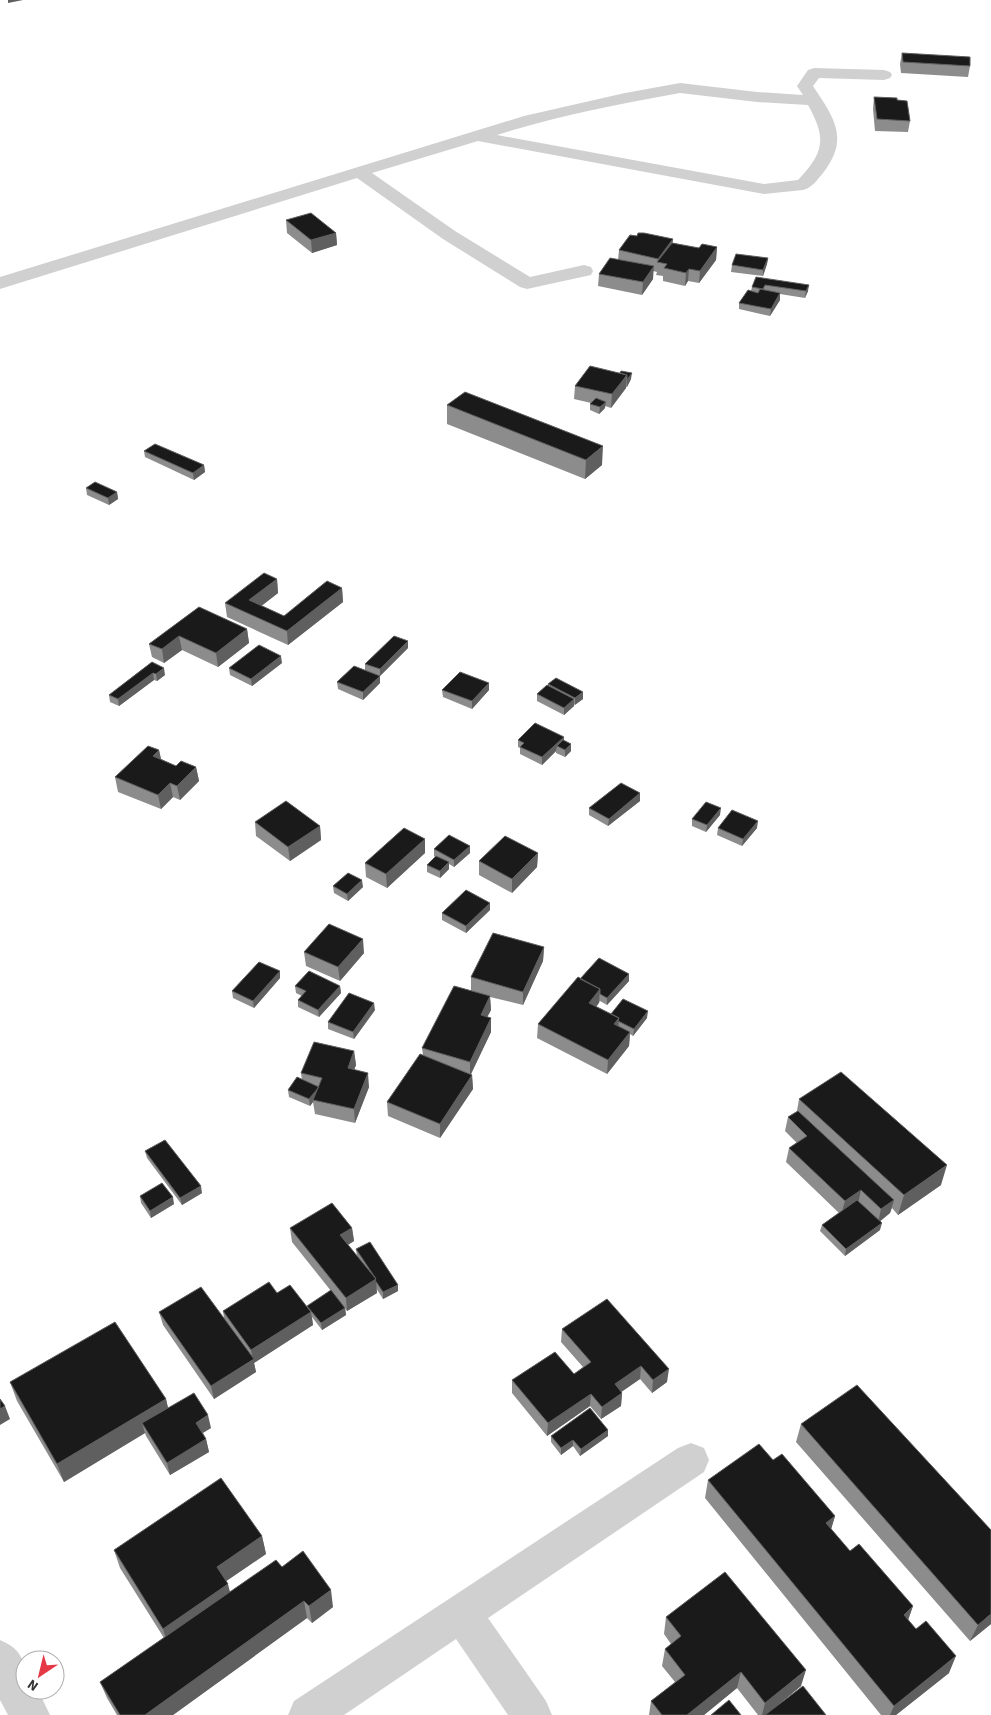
<svg xmlns="http://www.w3.org/2000/svg" width="991" height="1715" font-family="'Source Sans 3',sans-serif">
<rect width="100%" height="100%" fill="#fff"/>
<g fill="none" stroke-linecap="round" stroke-linejoin="round">
<!-- minor -->
<path fill="#d0d0d0" fill-rule="evenodd" d="M814,68l70,2 6,2 2,3 -2,3 -6,2 -65,-2 -6,8c21,32 37,52 10,87 -6,7 -11,15 -20,17l-39,4 -286,-53 -106,32 83,58 75,46 54,-12 7,2 2,4 -2,4 -64,14 -7,-2 -77,-48 -86,-61 -357,111v-12l524,-161 101,-23 55,-10 77,9 46,3 -6,-9 11,-16zM680,93l77,9 51,3c19,34 16,47 -10,75l-34,4 -267,-49c60,-19 122,-31 183,-42z
M691,1443l13,5 5,12 -5,12 -216,146 58,83 6,14h-44l-52,-76 -112,76h-56l6,-14 384,-253z
M0,1640c26,11 25,25 25,50h13l12,25h-42l-8,-15z"/>
</g>
<!-- wall -->
<path fill="#8c8c8c" d="M902,53l68,13 -2,11 -67,-4 -1,-9z
M874,97l23,3 13,21 -2,11 -33,-1 -2,-22z
M286,220l50,13 1,12 -25,8 -25,-20z
M673,243l26,5 18,-1 -1,13 -17,23 -11,-2 -3,5 -22,-5v-5l-7,-1 1,-3 -4,-1v8l-11,16 -44,-9 1,-12 19,-14 1,-10z
M768,258l-1,6 -4,12 -32,-4 1,-7z
M756,277l52,14 -3,7 -25,-4v6l-10,16 -31,-7v-6l12,-12 1,-4z
M631,379l-4,8h-1v1l-15,20 -6,-2v2l-6,6 -9,-4v-6l1,-1 -17,-4 1,-13z
M447,405l155,60 -17,14 -138,-55z
M144,451l60,14 1,7 -11,8 -49,-23z
M86,488l31,4 1,7 -9,6 -22,-10z
M277,579l1,14 -17,13 23,10 58,-28 1,14 -55,43 -61,-28 -2,-14z
M199,607l48,22 2,14 -31,24 -36,-17 -18,13 -12,-6 -3,-13z
M408,648l-28,28v7l-17,17 -25,-11 -1,-7 28,-12v-6z
M152,662l13,13 -8,6 -3,-1 -35,26 -9,-4 -1,-7z
M282,663l-30,23 -22,-11 -1,-7z
M548,684l35,15 -9,6v1l-10,9 -27,-14v-7l11,-8z
M442,690h47l-17,19 -29,-12z
M518,740h46l7,4v7l-6,6 -9,-4v-2l-14,14 -22,-11v-6l-2,-1z
M159,750l2,9 15,7 20,1 3,14 -19,19 -7,-3 -12,12 -43,-17 -3,-15z
M640,793v8l-32,25 -19,-11v-7z
M720,815l-14,17 -14,-6v-7z
M255,822l65,4 1,14 -31,21 -34,-25z
M718,828h39l-15,18 -25,-11z
M425,839v14l-38,35 -21,-11 -1,-14z
M470,846v7l-16,14 -5,-3v5l-9,9 -13,-6v-7l8,-8 -1,-1v-7z
M538,853l-1,14 -25,26 -33,-18v-14z
M333,886l30,1 -15,14 -14,-8z
M490,903v7l-24,23 -24,-13v-7z
M544,947l-1,14 -20,44 -33,-8 1,13 -4,7 4,1v14l-20,42 1,1 1,14 -33,49 -52,-22 -1,-14 36,-47 -1,-7 49,-57v-14z
M304,952l60,1 -24,28 -34,-15z
M280,971v7l-26,30 -21,-10 -1,-7z
M629,974v7l-22,24 -7,-4 -4,6 15,7 36,4 -14,18 -3,-2 -1,12 -22,28 -70,-36 1,-14 42,-45z
M295,986h45l1,7 -22,24 -21,-10v-7l4,-4 -6,-3z
M375,1010l-21,29 -26,-10v-7z
M354,1051l2,14 -2,5 15,17 -14,36 -40,-9 -2,-12 -3,4 -21,-9 -1,-7 14,-10 -1,-7z
M799,1099l142,86 -43,30 -6,-7 -2,5 -10,8v9l-35,26 -25,-25 2,-6 17,-12 -53,-51 3,-14 8,-5 -12,-12 3,-14 9,-6z
M145,1151l57,42 -20,12 -35,-47z
M140,1196l34,8 -23,14 -10,-15z
M290,1228h62l2,13 -6,4 10,13 -1,-2 -1,-7 42,42 -15,8 -7,-11 1,5 -30,18 -55,-69z
M277,1293l31,14 37,1 1,7 -24,15 -10,-13 1,8 -59,38 2,9 -42,27 -51,-74 -4,-13 65,6 -1,-7z
M607,1299l60,83 -15,11 -12,-14 -19,13 1,1 -1,13 -20,13 -11,-13 -43,30 -35,-43v-13l62,-6 9,-7 -22,-25 1,-13z
M10,1382l156,17 2,9 43,20 -8,5 3,6 3,13 -39,23 -24,-39 -1,-3 -81,49 -47,-81z
M801,1424l190,200 -21,17 -174,-199z
M608,1430v6l-28,20 -7,-10 -12,9 -10,-13v-6z
M773,1460l62,56 -4,13 19,22 63,55 -5,14 41,53 -53,42h-15l-176,-217 3,-18z
M262,1536l4,18 -40,27 4,11 52,-25 51,40 -21,16 -5,-5 -134,97h-56l-10,-17 -7,-16 64,-44 -44,-70 -6,-18z
M666,1617l135,69 -27,22 52,7h-68l-21,-27 -33,27h-55l2,-14 24,-19 -13,-16 3,-17 6,-5 -7,-10z"/>
<!-- shaded-wall -->
<path fill="#5f5f5f" d="M8,0h15l-15,3z
M336,233l1,12 -25,8 -1,-13z
M673,239l-1,12 -14,11v-3z
M717,247l-1,13 -17,23 1,-12z
M768,258l-1,6 -4,12v-6z
M654,266l-1,13 -11,16 1,-13z
M689,269l-1,12 -3,5 1,-13z
M809,285l-1,6 -3,7 1,-7z
M780,293v7l-10,16 1,-7z
M632,373l-1,6 -4,8v-7z
M627,375l-1,13 -15,20 1,-14z
M606,402l-1,6 -6,6 1,-7z
M603,446l-1,19 -17,14 1,-19z
M204,465l1,7 -11,8 -1,-7z
M117,492l1,7 -9,6 -1,-7z
M277,579l1,14 -27,21 -2,-14z
M342,588l1,14 -55,43 -1,-14z
M247,629l2,14 -31,24 -2,-14z
M179,636l3,14 -18,13 -2,-14z
M408,641v7l-28,28v-7z
M281,656l1,7 -30,23 -1,-7z
M164,668l1,7 -8,6 -1,-7z
M153,673l1,7 -35,26 -1,-7z
M380,676v7l-17,17v-8z
M489,683v7l-17,19v-8z
M583,692v7l-8,6v-7z
M574,699v7l-10,9v-7z
M564,737v7l-7,2 -1,5 -14,14v-8z
M571,744v7l-6,6v-7z
M159,750l3,14 -9,-8z
M196,767l3,14 -19,19 -3,-14z
M170,783l3,14 -12,12 -3,-14z
M640,793v8l-32,25 1,-7z
M721,808l-1,7 -14,17 1,-7z
M758,821l-1,7 -15,18 1,-7z
M320,826l1,14 -31,21 -2,-14z
M425,839v14l-38,35 -1,-14z
M470,846v7l-16,14v-7z
M538,853l-1,14 -25,26v-14z
M449,862v7l-9,9v-7z
M362,880l1,7 -15,14 -1,-7z
M490,903v7l-24,23v-7z
M363,939l1,14 -24,28 -2,-14z
M544,947l-1,14 -20,44v-13z
M280,971v7l-26,30 -1,-7z
M629,974v7l-22,24v-7z
M340,986l1,7 -22,24 -1,-7z
M600,989l-1,14 -11,14 1,-14z
M490,996l1,14 -10,19v-14z
M374,1003l1,7 -21,29 -1,-7z
M648,1011l-1,7 -14,18 1,-7z
M491,1018v14l-21,44v-14z
M619,1018l-1,14 -4,-8z
M630,1032l-1,14 -22,28 1,-14z
M354,1051l2,14 -7,17 -1,-14z
M368,1073l1,14 -14,36 -1,-14z
M472,1075l1,14 -33,49v-14z
M319,1087l-6,13v2l-3,4 -1,-7z
M947,1165l-6,20 -43,30 6,-20z
M201,1186l1,7 -20,12 -2,-7z
M861,1190l-3,14 -17,11 4,-14z
M173,1197l1,7 -23,14 -1,-7z
M894,1200l-4,13 -12,10 3,-14z
M882,1223l-2,7 -35,26 1,-7z
M352,1228l2,13 -13,8 -1,-14z
M376,1279l1,14 -30,18 -1,-13z
M398,1285v6l-15,8v-7z
M345,1308l1,7 -24,15 -1,-7z
M311,1312l2,13 -59,38 2,9 -42,27 -3,-13 42,-26 -2,-10z
M641,1366l-1,13 -26,18 1,-13z
M669,1369l-2,13 -15,11 1,-13z
M622,1393l-1,13 -20,13 1,-12z
M591,1394l-1,12 -43,30 1,-13z
M166,1399l4,18 -28,6 3,10 -81,49 -7,-18z
M5,1406l5,13 -10,6v-16z
M208,1415l3,13 -12,7 -3,-12z
M608,1430v6l-28,20 1,-7z
M206,1439l3,13 -39,23 -3,-12z
M573,1440v6l-12,9v-7z
M835,1516l-5,17 -4,-10z
M262,1536l4,18 -44,30 -5,-17z
M228,1584l4,17 -64,44 -5,-16z
M331,1590l2,17 -21,16 -3,-17z
M304,1601l3,17 -134,97h-28z
M913,1606l-6,17 -3,-8z
M991,1614v10l-21,17 8,-16z
M956,1656l-7,17 -53,42h-6l4,-9z
M806,1670l-5,16 -35,29h-4l3,-12z
M741,1672l-4,16 -33,27h-17z"/>
<!-- building -->
<path fill="#1a1a1a" stroke="#5f5f5f" d="M902,53l68,4v9l-67,-4z
M874,97l23,1v2l10,1 3,20 -33,-2z
M311,213l25,20 -25,7 -25,-20z
M638,233h6l29,6 -15,20 -39,-9 11,-15 7,1z
M672,243l27,5 3,-4 15,3 -17,24 -11,-2 -3,4 -22,-5 3,-4 -10,-2z
M736,254l32,4 -5,12 -31,-5z
M610,258l44,8 -11,16 -44,-8z
M756,277l53,8 -3,6 -41,-6 -2,4 -11,-2z
M760,289l20,4 -9,16 -32,-6 9,-13 10,3z
M590,366l37,9 -15,19 -37,-8z
M621,371l11,2 -5,7v-5l-7,-2z
M465,392l138,54 -17,14 -139,-55z
M596,398l10,4 -6,5 -10,-3z
M155,444l49,21 -11,8 -49,-22z
M95,482l22,10 -9,6 -22,-10z
M264,573l13,6 -28,21 35,16 43,-35 15,7 -55,43 -62,-28z
M199,607l48,22 -31,24 -37,-17 -17,13 -13,-5z
M394,636l14,5 -28,28 -15,-5z
M259,645l22,11 -30,23 -22,-11z
M152,662l12,6 -8,6 -3,-1 -35,26 -9,-4z
M354,666l26,10 -17,16 -26,-10z
M460,672l29,11 -17,18 -30,-11z
M556,678l27,14 -8,6 -27,-14z
M547,685l27,14 -10,9 -27,-14z
M535,723l29,14 -22,20 -22,-10 4,-4 -6,-3z
M563,740l8,4 -6,6 -8,-4z
M148,746l11,4 -6,6 23,10 5,-5 15,6 -19,19 -7,-3 -12,12 -43,-18z
M621,783l19,10 -31,26 -20,-11z
M286,801l34,25 -32,21 -33,-25z
M706,802l15,6 -14,17 -15,-6z
M732,810l26,11 -15,18 -25,-11z
M404,828l21,11 -39,35 -21,-11z
M449,835l21,11 -16,14 -20,-11z
M505,836l33,17 -26,26 -33,-18z
M436,856l13,6 -9,9 -13,-6z
M348,873l14,7 -15,14 -14,-8z
M466,890l24,13 -24,23 -24,-13z
M329,924l34,15 -25,28 -34,-15z
M493,933l51,14 -21,45 -52,-15z
M599,958l30,16 -22,24 -7,-4v-5l-20,-10z
M259,962l21,9 -27,30 -21,-10z
M309,971l31,15 -22,24 -20,-10 8,-9 -11,-5z
M578,977l22,12 -11,14 30,15 -5,6 16,8 -22,28 -70,-36z
M454,986l36,10 -9,19 10,3 -21,44 -48,-14z
M349,993l25,10 -21,29 -25,-10z
M623,999l25,12 -14,18 -16,-8 1,-3 -8,-4z
M314,1042l40,9 -6,17 20,5 -14,36 -41,-9 9,-22 -21,-5z
M420,1054l52,21 -32,49 -53,-22z
M841,1072l106,93 -43,30 -105,-96z
M297,1077l22,10 -10,12 -21,-9z
M798,1111l96,89 -13,9 -20,-19 -16,11 -56,-53 18,-12 -19,-19z
M165,1140l36,46 -21,12 -35,-47z
M162,1183l11,14 -23,14 -10,-15z
M857,1200l25,23 -36,26 -24,-24z
M332,1203l20,25 -12,7 36,44 -30,19 -56,-70z
M370,1242l28,43 -15,7 -8,-12 1,-1 -20,-30z
M269,1282l8,11 13,-8 21,27 -60,38 -28,-39z
M201,1287l53,72 -43,27 -52,-74z
M331,1290l14,18 -24,15 -14,-17z
M607,1299l62,70 -16,11 -12,-14 -26,18 7,9 -20,14 -11,-13 -43,29 -36,-43 43,-28 19,22 17,-12 -29,-33z
M115,1322l51,77 -109,65 -47,-82z
M857,1385l134,145v84l-13,11 -177,-201z
M194,1393l14,22 -12,8 10,16 -39,24 -25,-40z
M0,1399l5,7 -5,3z
M590,1408l18,22 -27,19 -8,-9 -12,8 -10,-12z
M759,1444l14,16 9,-6 53,62 -9,7 24,28 9,-7 54,62 -9,9 12,14 10,-8 30,35 -62,50 -186,-226z
M221,1478l41,58 -45,31 11,17 -65,45 -49,-79z
M303,1551l28,39 -22,16 -5,-5 -159,114h-25l-20,-33 176,-122 6,7z
M725,1572l81,98 -41,33 -24,-31 -54,43h-25l-11,-14 34,-26 -20,-26 16,-13 -15,-19z
M803,1686l23,29h-61z
M729,1700l12,15h-30z"/>
<!-- north arrow -->
<g transform="translate(40 1675) rotate(215)"><circle r="24" fill="#ffffff" stroke="#adadad"/>
<path d="M0-4L9 19L0 12L-9 19Z" fill="#e63946"/>
<text y="-8" font-size="14" font-weight="bold" text-anchor="middle" fill="#333333">N</text>
</g>
</svg>
